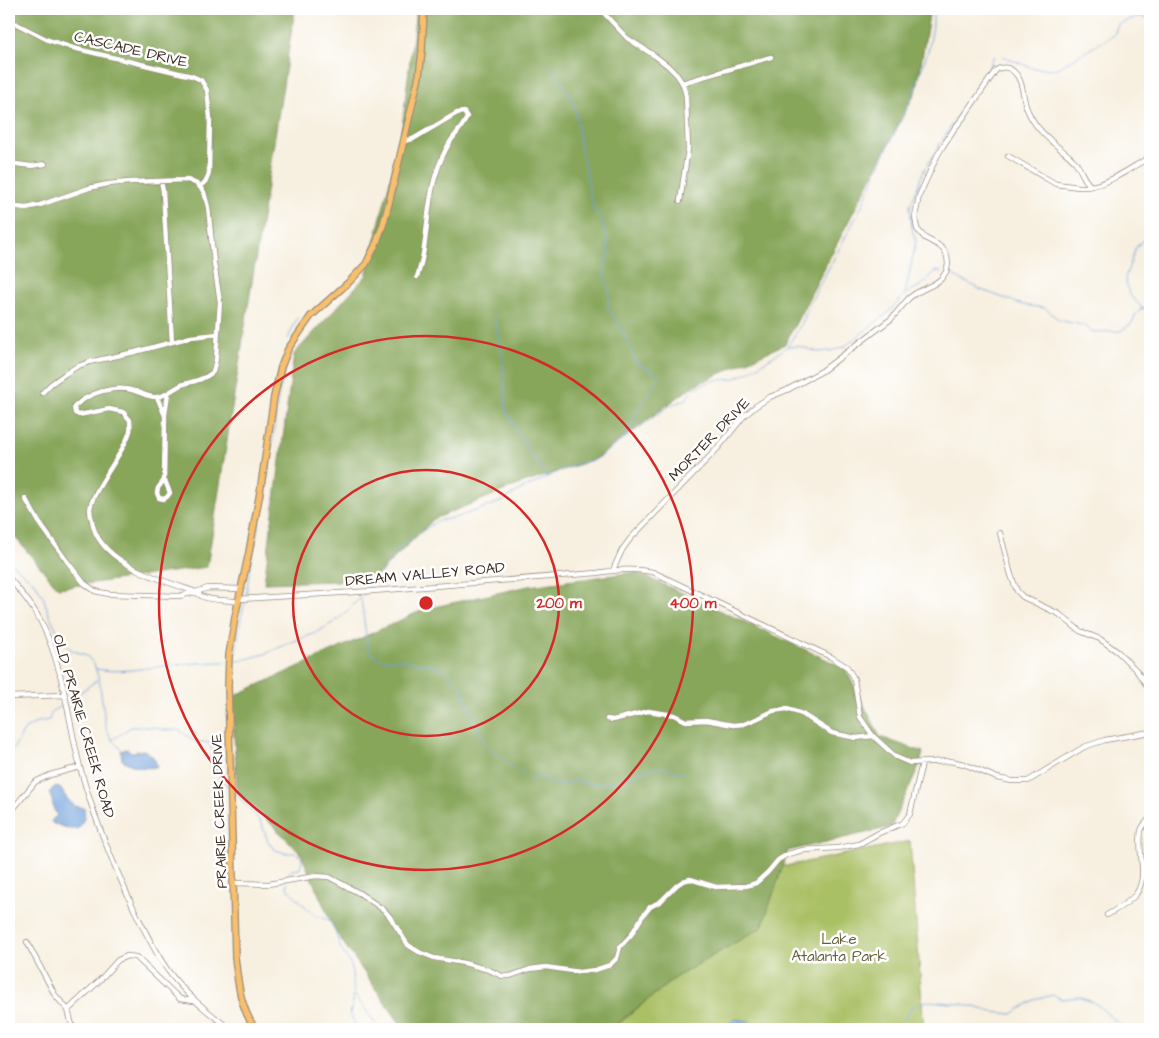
<svg xmlns="http://www.w3.org/2000/svg" width="1159" height="1038" font-family="'Architects Daughter',sans-serif">
<rect width="100%" height="100%" fill="#fff"/>
<filter id="ink" filterUnits="userSpaceOnUse"><feTurbulence type="fractalNoise" baseFrequency=".02" numOctaves="2"/><feDisplacementMap in="SourceGraphic" scale="10" xChannelSelector="R" yChannelSelector="G"/><feConvolveMatrix kernelMatrix="1 2 1 2 8 2 1 2 1" color-interpolation-filters="sRGB"/></filter>
<filter id="wash" filterUnits="userSpaceOnUse"><feTurbulence type="fractalNoise" baseFrequency=".0096" numOctaves="4" result="noise"/><feDisplacementMap in="SourceGraphic" scale="20" xChannelSelector="R" yChannelSelector="G"/><feGaussianBlur stdDeviation="1.12" result="paint"/><feColorMatrix in="noise" values="0 0 0 0 0 0 0 0 0 0 0 0 0 0 0 0 0 1.4 0 .05"/><feComposite in="paint" operator="in"/></filter>
<g filter="url(#wash)">
<rect width="100%" height="100%" fill="#f7efdf"/>
<!-- green -->
<path fill="#aac065" stroke="#727542" d="M910,841l14,188h-312l64,-52 86,-50 19,-60z"/>
<!-- forest -->
<path fill="#87a65a" stroke="#61683c" d="M9,9h286l-88,558 -149,21 -49,-58z
M416,9h514l-13,80 -132,255 -92,42 -98,73 -77,26 -84,34 -62,61 -108,3 30,-229 72,-78 35,-139z
M636,572l209,96 35,69 43,15 -3,12 -29,63 -103,24 -26,76 -86,50 -65,52h-207l-69,-98 -35,-79 -63,-61 -5,-94 193,-88 104,-23z"/>
<!-- water -->
<path fill="#71a0da" stroke="#56657c" d="M126,749l6,3 12,-2c8,5 11,7 13,17 -14,2 -23,0 -35,-7l-1,-9z
M54,787c9,0 7,4 12,10 2,3 5,5 8,9l10,2c1,5 1,8 -1,12 -5,18 -18,5 -30,4l-2,-3 6,-6 -3,-5 -2,-10 -3,-7z
M735,1019l14,2 3,4 1,4h-37l10,-3z"/>
<g fill="none" stroke-linecap="round" stroke-linejoin="round">
<!-- stream -->
<path stroke="#71a0da" stroke-width="1" d="M1002,56l30,12 24,1 58,-34 4,-11 22,-8 7,3 3,-3
M550,65l12,17 10,17 4,14 4,32 8,36 1,13 4,9v7l7,5 3,12 5,12 -1,11 2,4c-3,11 -9,23 0,32v15l-2,7 6,6 16,30 7,19 17,8 7,6 -16,23 -19,37
M949,273l30,16 44,16 22,3 14,12 23,5 12,7 27,-1 11,-8 4,-9 6,-6 8,3
M905,294l11,-53 -4,-12 -2,-22 13,-35 32,-53 31,-45 7,-17h2
M1142,308l-13,-14 -4,-16 11,-31 14,-14
M494,316l9,44 3,50 20,37 17,24 3,7
M288,339l9,-21
M787,347l11,-1 20,6 13,-1 13,-4 45,-35 16,-18 17,-9 14,-14 6,1
M9,561l27,23 7,13 6,17 10,21 12,15 15,5 8,9 5,15 7,49 6,12 19,-13h21l12,3h15l15,11 16,2 11,38 7,5
M368,590l17,-22 5,-12 11,-10 36,-25 21,-4 45,-16 17,-11 26,-12 17,-9 13,-5 19,-4 74,-54 16,-6 9,-12 21,-8 18,-1 16,-7 38,-25 15,-24 8,-20 51,-95 16,-38 34,-71 18,-51 4,-23v-16
M246,595l4,-28 16,-77 12,-90 6,-29 7,-15
M361,599l7,50 8,8 9,3 11,-1 35,6 17,8 12,11 14,36 10,21 11,13 35,26 9,-4 15,8 9,1 12,-5c14,5 29,5 43,1 14,-4 27,-14 42,-13 8,0 16,3 24,5
M245,602l-4,16 -6,44 30,-8 24,-11 27,-10 23,-14 26,-26
M96,669c21,4 45,0 67,-3 21,-2 42,-4 63,-4
M70,700l27,-20
M112,740l11,11
M9,756l16,-27 13,-7 11,-2 3,-9 12,-6
M236,792l7,10 11,11 7,10 7,18 7,9 10,3h12l5,6 -2,10 -8,1 -6,6
M287,883v5l22,22 8,6 12,4 6,11 5,16 11,18 3,29 23,31 5,4
M354,995l-4,19 8,15
M844,1029l17,-1 12,1
M898,1029l13,-22 16,-6 36,3 30,8 19,2 22,-14 19,-5 9,4 17,-2 16,6 30,26"/>
</g>
</g>
<g filter="url(#ink)">
<g fill="none" stroke-linecap="round" stroke-linejoin="round">
<!-- minor casing -->
<g stroke="#998c7e" stroke-width="6">
<path id="minor" d="M600,9l27,29 28,18 13,10 9,9 6,9 3,12 2,53 -8,52
M9,20l39,20 25,8 119,28 9,4 6,10 3,28 -1,54c-1,7 -3,10 -9,14
M682,83l89,-26
M404,141l9,-2 44,-26 7,-1 3,5c-4,10 -11,16 -17,25 -6,10 -11,22 -14,32 -11,34 -7,69 -19,103
M1008,156l48,28 23,3h9l3,-1
M9,163l22,3 14,-2
M161,181l2,10 9,151
M9,206l17,2 14,-3 49,-17 19,-4 21,-2 59,-2 9,4 7,8 4,15 6,56 6,39 -4,57 -3,13c-3,2 -6,5 -10,6 -7,4 -15,4 -22,7 -8,4 -15,11 -24,12 -8,1 -15,-4 -22,-6 -20,-7 -47,2 -61,16l1,6 4,2 30,-6 14,3 7,8c0,4 1,8 0,11 -4,14 -14,28 -22,41 -6,11 -16,23 -18,37 0,4 1,8 2,11 5,43 70,60 104,72 9,10 29,7 42,10
M42,393l9,-9 14,-10 11,-7 13,-5 46,-10 56,-15 27,-3
M157,397l8,19 -1,64 -6,8 -1,5 2,5 5,1 3,-2 3,-4 -4,-10 -2,-3
M165,415l3,-22
M25,498l14,24 27,38 18,23 11,8 14,3 70,2 17,-4 12,-4 33,1
M1000,533l11,42 6,16 6,6 36,17 21,17 20,8 18,13 18,18 14,20
M613,570l9,-20 8,-11 88,-91 25,-31 13,-11 14,-9 17,-7 35,-19 69,-52 18,-21 7,-5 18,-9 7,-5 5,-7 2,-8 -1,-8 -4,-7 -5,-4 -13,-7 -8,-9 -2,-12 4,-21 18,-40 6,-10 11,-17 9,-11 33,-48c6,-4 14,-3 18,2 10,9 8,25 13,37 4,11 14,23 23,31 8,8 19,14 26,23 6,8 7,17 15,23 20,-3 41,-19 59,-29
M9,578c12,14 25,29 33,46 22,45 26,95 38,143 13,49 33,97 54,142 11,22 21,44 35,63 17,23 39,40 61,57
M239,599l134,-8 224,-18c21,-3 34,-5 56,-1l178,85 16,10 7,12 6,38 13,19 23,21 14,6 40,-2 14,3 33,14 15,3h16l56,-34 21,-7 45,-8
M9,697l56,-2
M607,719l6,1 35,-9 26,4 12,6 20,-1 27,5 11,-1 10,-4 19,-9 14,-2 15,5 30,19 24,5 17,-2
M9,814l26,-32 15,-7 30,-8
M233,883l35,1 48,-8 13,1 30,16 25,17 6,7 18,28 11,7 15,6 30,5 25,7 13,6h8l20,-7 16,-2 33,5 16,-2 15,-5 7,-7 3,-11 11,-12 11,-18 8,-10 11,-6 16,-16 6,-4 7,-2 26,8 30,-1 10,-3 12,-11 10,-12 10,-6 15,-4 35,-2 21,-4 20,-11 24,-10 7,-9 12,-51
M1107,915c10,-6 22,-12 29,-21 13,-18 1,-42 5,-63 1,-5 6,-9 9,-13
M27,942l28,53 13,15 5,19
M68,1010l32,-30 18,-20 9,-4 9,1 44,42 14,2"/>
</g>
<!-- major casing -->
<g stroke="#998c7e" stroke-width="8">
<path id="major" d="M255,1029c-15,-23 -17,-45 -20,-72l-7,-271 1,-31 6,-38 14,-65 11,-60 14,-95 7,-30 7,-18 23,-33 39,-35 16,-17 10,-20 7,-19 6,-22 30,-127 3,-25 2,-42"/>
</g>
<!-- minor -->
<use href="#minor" stroke="#fff" stroke-width="4.5"/>
<!-- major -->
<use href="#major" stroke="#f8bf6c" stroke-width="5.5"/>
</g>
</g>
<!-- distance rings -->
<g fill="none" stroke="#d62828" stroke-width="2.5">
<circle cx="426" cy="603" r="133"/>
<circle cx="426" cy="603" r="267"/>
</g>
<g text-anchor="middle" stroke-width="5" stroke-linejoin="round" paint-order="stroke">
<!-- street labels -->
<g font-size="15" fill="#3b2a1e" stroke="#fff">
<text transform="translate(131 49) rotate(13)" y="5">CASCADE DRIVE</text>
<text transform="translate(709 439) rotate(-46)" y="5">MORTER DRIVE</text>
<text transform="translate(425 574) rotate(-5)" y="5">DREAM VALLEY ROAD</text>
<text transform="translate(84 726) rotate(74)" y="5">OLD PRAIRIE CREEK ROAD</text>
<text transform="translate(219 811) rotate(-92)" y="5">PRAIRIE CREEK DRIVE</text>
</g>
<!-- park labels -->
<g font-size="15" fill="#625e37" stroke="#fff">
<text x="839" y="944">Lake<tspan x="839" dy="17">Atalanta Park</tspan></text>
</g>
</g>
<circle cx="426" cy="603" r="8" fill="#d62828" stroke="#fff" stroke-width="2.5"/>
<g font-size="15" text-anchor="middle" font-weight="bold" fill="#d62828" stroke="#fff" stroke-width="5" stroke-linejoin="round" paint-order="stroke">
<text x="559" y="608">200 m</text>
<text x="693" y="608">400 m</text>
</g>
<!-- margin -->
<rect width="1159" height="1038" fill="none" stroke="#fff" stroke-width="30"/>
</svg>
